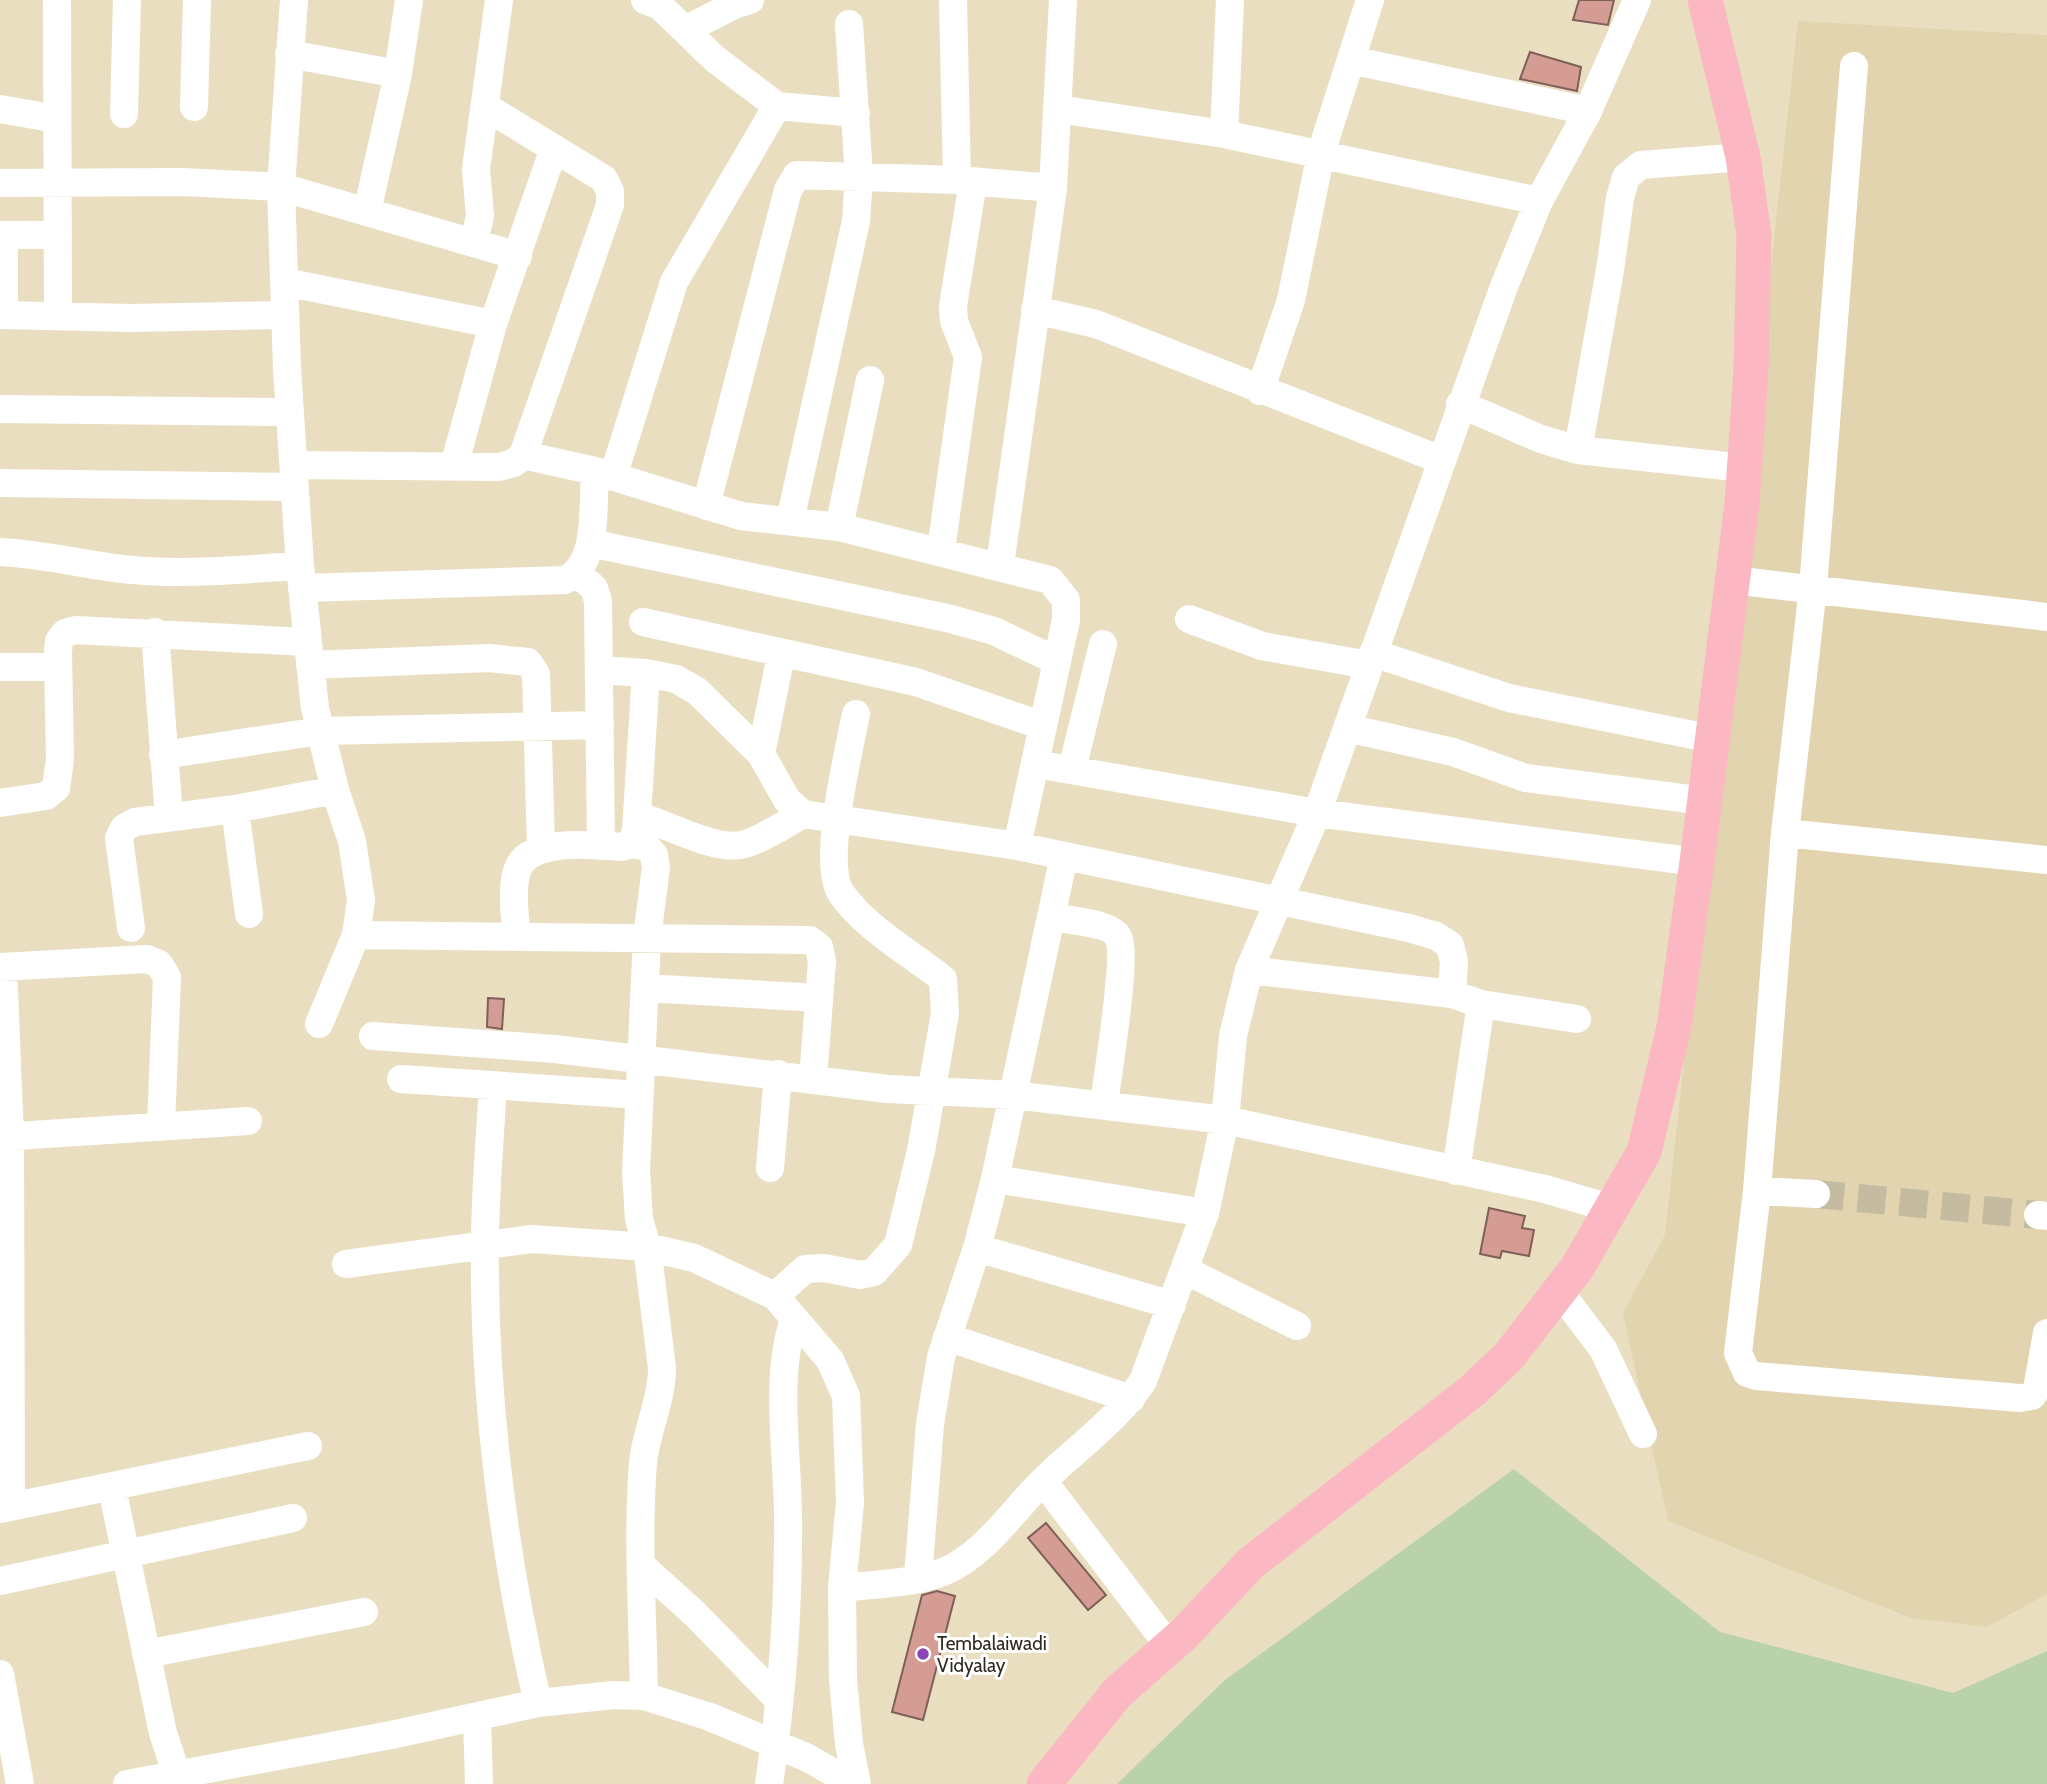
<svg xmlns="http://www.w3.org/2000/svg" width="2047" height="1784" font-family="Cabin,sans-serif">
<rect width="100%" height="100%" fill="#e9dfc0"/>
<!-- built -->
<path fill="#e1d4ae" d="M1798,21l249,14v1559l-60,33 -76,-9 -243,-97 -45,-208 42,-78z"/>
<!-- green -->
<path fill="#bad2aa" d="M1514,1469l206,163 233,61 94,-42v133h-930l108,-104z"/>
<!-- building -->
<path fill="#d59c93" stroke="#7f5f5a" stroke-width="2" d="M1579,0h35l-6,25 -35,-5z
M1530,52l51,15 -4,24 -57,-12z
M488,998l16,1 -2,30 -15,-2z
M1489,1208l36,8 -3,12 12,2 -5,26 -27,-5 -2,7 -20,-4z
M1046,1523l60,72 -18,15 -60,-72z
M937,1591l18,5 -32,124 -31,-8 30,-117z"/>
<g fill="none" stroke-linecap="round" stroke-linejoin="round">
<!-- minor-tunnel -->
<path stroke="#c4bba0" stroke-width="28" stroke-dasharray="28 14" stroke-linecap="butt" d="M1816,1194l222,21"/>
<!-- minor -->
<path stroke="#fff" stroke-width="28" d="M57,0l1,316
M294,0l-13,187 6,181 13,198 15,142 20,82 17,51 9,59 -5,35 -37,89
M645,0l15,6 55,53 62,47 79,7
M953,0l4,180
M685,30l49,-25 16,-5
M289,54l109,20
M1351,60l237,51
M1854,66l-41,522 -28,245 -28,358 -19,162 9,20 9,3 264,22 12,-2 5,-7 10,-56
M194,107l3,-107
M0,109l57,10
M1058,109l166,25 315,67
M124,114l3,-114
M1224,134l6,-134
M0,183l183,-1 98,5 237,69
M367,212l31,-138 11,-74
M0,235h58
M4,235v80
M474,243l6,-27 -4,-47 23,-169
M285,282l208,42
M1035,310l61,14 345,136
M0,315l131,3 153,-3
M1260,391l31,-91 30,-147 49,-153
M1460,404l81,35 37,11 166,18
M0,409l289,3
M1578,450l32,-180 10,-72 6,-21 15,-12 102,-8
M523,455l72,16 146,45 98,11 211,53 16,20v20l-49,226
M294,465l205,2 15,-4 9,-8 87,-250v-14l-6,-12 -118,-72
M454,466l39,-142 60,-173
M613,477l61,-195 103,-176
M0,483l295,4
M706,506l82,-316 9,-15 160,5 96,8
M790,521l66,-300 3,-45 -10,-152
M839,527l31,-147
M590,543l357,75 47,13 63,30
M941,550l27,-193 -14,-36 -1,-15 20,-124
M0,552c42,2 81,12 123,17 58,7 118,0 177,-3
M1000,565l53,-377 10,-188
M578,574l16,14 4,13 3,245
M1733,580l314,37
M302,588l263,-8c35,-17 27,-74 30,-109
M1189,619l73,27 107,19
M643,622l273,60 127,44
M155,632l14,185
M1373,653l136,45 204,41
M310,665l179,-7 39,4 8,12 5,173
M0,667h58
M599,670l47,3 30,6 21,12 64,63 26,46 16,14 214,32 392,82 27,8 14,9 4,17 -2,32
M1347,728l106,24 73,26 179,23
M761,754l20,-99
M163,755l157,-24 280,-6
M1036,764l281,49 380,49
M1072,769l31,-125
M0,803l46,-7 10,-8 4,-29 -2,-106 1,-12 6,-8 11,-3 230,12
M235,809l14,105
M637,816c30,7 79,37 108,28 20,-6 40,-20 58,-30
M1785,833l262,27
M631,844l15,2 8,9 2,12 -9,71 -11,234 3,47 8,28 15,121c0,33 -16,63 -19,95 -6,77 0,156 1,233
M1051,917c15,3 60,6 67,20 10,17 -11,141 -14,168
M131,928l-12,-90 5,-10 11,-6 100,-13 100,-19
M356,935l454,5 9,7 3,14 -9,118
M517,937c-2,-21 -6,-46 0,-66 10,-34 77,-26 105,-24l9,-3 5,-13 10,-158
M0,967l147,-8 12,5 8,13 -6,149
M3,967l7,170 1,369
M1249,970l203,24 29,10 96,15
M645,988l174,10
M373,1036l182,13 333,40 125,6 212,25 320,69 68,20
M401,1079l238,16
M493,1086c-3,52 -8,106 -8,159 -2,148 19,314 53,458
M0,1137l248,-16
M770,1168l8,-94
M1456,1171l25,-167
M995,1179l210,34
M1757,1191l59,3
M2038,1215l9,1
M977,1248l195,57
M346,1264l186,-25 115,8 47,11 81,38 55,64 16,36 4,106 -8,86 1,91 6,65 8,40
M1185,1270l112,56
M1559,1291l44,58 40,85
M775,1296l30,-27 19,-1 36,7 14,-3 24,-27 23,-94 24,-138 -2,-34c-33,-26 -78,-51 -102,-86 -20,-30 8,-142 15,-179
M947,1337l184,62
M1043,1481l126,165
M112,1488l51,245 14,42
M0,1509l308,-63
M642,1566l53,48 82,84
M918,1578l12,-154 11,-67 36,-109 18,-69 69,-323
M0,1581l293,-63
M842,1588c32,-4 71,-4 101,-16 42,-17 70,-62 102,-93 33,-32 73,-60 98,-98l62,-168 20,-93 8,-84 16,-66 68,-157 186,-524 36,-88 49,-90 49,-111
M146,1654l218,-42
M0,1674l20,110
M477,1717l2,67
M127,1784l264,-49 147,-32 76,-8 30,1 66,21 98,41 45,26
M769,1784c13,-87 20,-179 19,-267 0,-61 -14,-140 6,-197"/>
<!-- major -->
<path stroke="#fbb8c3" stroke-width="35" d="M1044,1784l73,-91 66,-58 68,-72 221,-172 37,-35 68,-88 67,-116 30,-125 23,-165 45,-358 9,-134 3,-135 -11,-78 -38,-157"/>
</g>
<!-- markers -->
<circle fill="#8c45b8" stroke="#fff" stroke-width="2.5" cx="923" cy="1654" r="7"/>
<g text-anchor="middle" stroke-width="6" stroke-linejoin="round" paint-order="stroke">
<!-- poi labels -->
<g font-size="19" fill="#2e2a1f" stroke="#fff" text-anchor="start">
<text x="937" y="1650">Tembalaiwadi<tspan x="937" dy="22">Vidyalay</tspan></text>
</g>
</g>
</svg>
